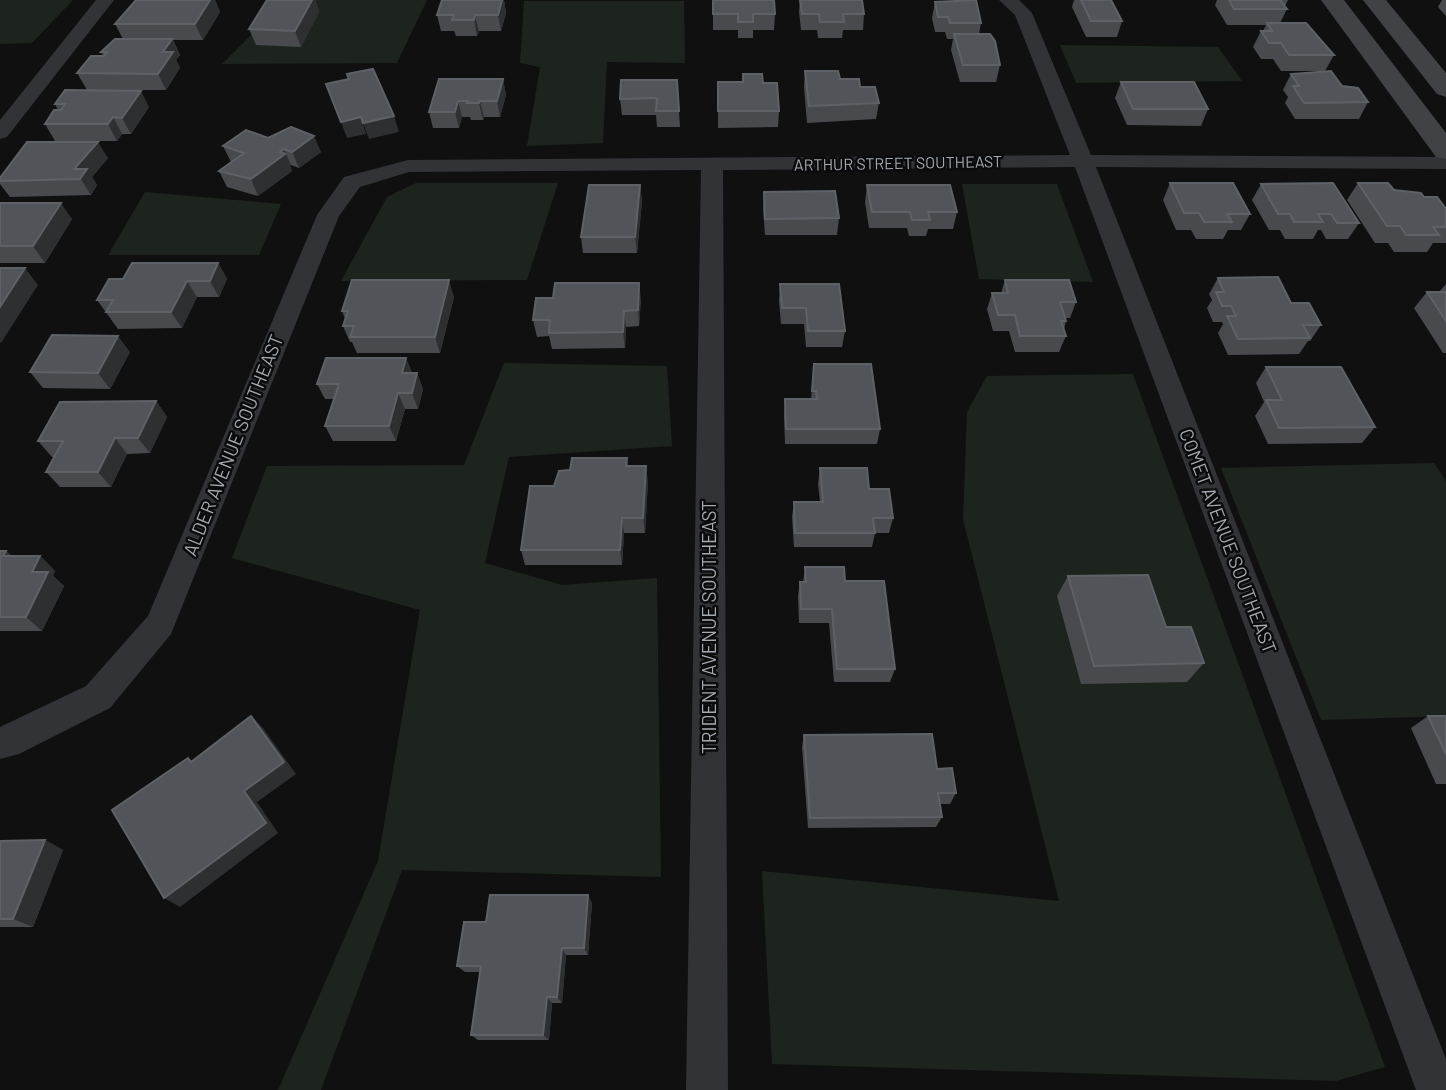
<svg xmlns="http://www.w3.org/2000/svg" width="1446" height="1090" font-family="Barlow,sans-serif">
<rect width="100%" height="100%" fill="#101011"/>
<!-- green -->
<path fill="#1d241d" d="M0,0h73l-41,43 -32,1z
M286,0h141l-30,63 -175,1z
M524,1h160l1,62 -78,-1 -4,81 -76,3 13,-79 -20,-4z
M1060,45l158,2 24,34 -166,2z
M416,183h142l-31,97 -186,1 46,-84z
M962,184h95l36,98 -114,-3z
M145,192l136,12 -22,51h-151z
M504,363l163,3 5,80 -163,11 -24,106 77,22 95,-7 4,299 -259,-7 -81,220h-43l100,-229 42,-251 -188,-52 35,-92 197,-1z
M1133,374l252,693 -49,14 -564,-17 -10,-193 297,30 -96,-382 4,-107 20,-36z
M1434,463l12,18v235l-125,4 -100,-252z"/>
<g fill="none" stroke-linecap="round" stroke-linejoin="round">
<!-- street -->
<path fill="#323336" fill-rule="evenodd" d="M96,0h18l-107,137 -7,2v-19z
M999,0h20l13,13 59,142 355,2v12l-350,-2 350,892v31h-30l-341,-923 -352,3 5,920h-42l15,-920 -292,2 -49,15 -21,29 -168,418 -61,74 -91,46 -19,5v-32l86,-41 62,-70 169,-401 27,-38 64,-17 662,-5 -55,-140z"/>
<!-- secondary -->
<path fill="#404246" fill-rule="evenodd" d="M1321,0h23l102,133v26l-10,-2z
M1363,0h23l60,73v24l-9,-3z"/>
</g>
<!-- wall -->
<path fill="#484a4e" d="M136,0h79l5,12 -17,28h-30l7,15 -4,5 4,8 -14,22h-79l-10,-17 26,-17 -2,-4 22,-13 -8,-15z
M267,0h48l4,12 -18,35 -45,-2 -7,-16z
M442,0h62l2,13 -5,18h-22l-2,5h-21l-2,-5h-13l-4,-16z
M713,0l62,14 -1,16h-21v8h-15v-8h-25z
M800,0h62l2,14 -1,16h-20l-1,8h-24l-1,-8h-16l-2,-18z
M1074,0h37l11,21 -5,16h-31l-14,-30z
M1217,0h71l-3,6 2,3 -7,14 54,32 -9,16h-44l-8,-12h-12l-8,-12 8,-16h2l3,-6h-39l-12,-20z
M1442,0h4v16l-8,-9z
M935,2l46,21 -2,11 21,31 -4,17h-36l-9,-32 2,-11h-6l-2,-7h-10l-3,-14z
M805,71l35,8 20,8 19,16 -3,16 -69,4 -3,-36z
M1291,74l51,12 26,16 -9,17h-64l-10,-16 3,-6 -5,-7z
M503,79l3,16 -6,22h-16l-1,3h-12l-1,-3h-8l-3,11h-26l-4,-16z
M677,80l3,47h-23l-1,-12h-34l-2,-16z
M718,82l45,1 16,28 -1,16 -60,1z
M1121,82l87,27 -7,17 -74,-1 -12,-27z
M55,104l94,3 -18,27h-9l-5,7h-62l-10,-17 13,-14z
M268,138l53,14 -22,16 -8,-3 -1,1 2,5 -34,25 -31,-9 -8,-16 12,-9 -8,-16z
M108,158l-16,19 5,8 -6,10 -81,2 -10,-13v-6z
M1170,183l80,31 -9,16h-13l-5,9h-27l-5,-9h-15l-13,-30z
M1358,183l66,14 22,12v34h-13l-6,9h-33l-6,-9h-13l-28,-43z
M1261,184l98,39 -11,16h-22l-5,-9h-3l-5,9h-28l-5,-9h-11l-17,-30z
M640,185l2,16 -5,52h-54l-2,-16z
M867,185l90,27 -4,17h-25l-2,7h-17l-2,-8h-38l-4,-26z
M764,192l75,26 -2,17h-72l-2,-27z
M0,203l72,16 -27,44h-45z
M218,263l9,16 -8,18h-22l-15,31 -64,1 -21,-29 26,-21z
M1218,278l73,25 30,22 -11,16h-2l-9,13 -71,1 -10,-22 5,-9 -1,-2h-9l-6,-14 5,-8 -3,-6z
M1005,280l71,22 -6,16h-5l1,3 -2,8 2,7 -7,16h-44l-6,-21h-16l-6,-22 5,-16h9z
M780,284l65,47 -3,16h-36l-2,-23h-23l-2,-23z
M1446,284v69h-3l-29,-45 13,-16h12z
M454,297l-14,56h-83l-5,-11h-2l-7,-16 2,-7 -3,-8z
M641,299l-2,27 -13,1 -1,21 -73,1 -3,-13 -12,1 -4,-17z
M130,352l-20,37 -67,-1 -13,-16z
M406,358l6,15h5l6,16 -5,20h-13l-9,32h-63l-8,-15 9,-27h-9l-8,-15z
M814,364l66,65 -3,15h-92l-1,-29 1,-16h26z
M1266,367l109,60 -13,16 -94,1 -13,-28 9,-14 -8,-19z
M156,401l11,16 -17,36 -23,1 -16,33h-51l-14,-15 8,-15h-2l-14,-16z
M627,458l1,8 20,15 -3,52h-21l-2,32h-97l-4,-15 33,-64 16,-16z
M820,468l49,21 24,29 -4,15h-14l-3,14h-78l-2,-30 2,-15h26l-2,-18z
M0,551h6l6,5h28l15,15 -2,5 11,10 -22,45h-42z
M805,567l40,14 50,88 -5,13h-56l-5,-59h-30l-1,-27 2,-14h3z
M1068,576l98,51 38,36 -17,19 -106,2 -24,-88z
M1428,716h18v68h-10l-25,-56z
M804,735l133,34 19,24 -6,11h-10l2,13 -6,10 -128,1 -6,-81z
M45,840l18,10 -30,77h-33v-86z
M592,903l-4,52h-22l-4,48h-10l-3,37h-71l-7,-5 9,-63h-15l-8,-6z"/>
<!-- shaded-wall -->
<path fill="#2d2f31" d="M210,0h5l5,12 -17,28 -8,-16z
M312,0h3l4,12 -18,35 -6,-16z
M502,0h2l2,13 -5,18 -3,-16z
M475,15l4,16 -2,5 -3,-16z
M172,39l8,16 -4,5 4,8 -14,22 -8,-16 5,-22z
M503,79l3,16 -6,22 -3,-16z
M141,91l8,16 -18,27 -9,-16z
M458,101l4,16 -3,11 -4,-16z
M480,101l4,16 -1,3 -4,-17z
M394,116l5,16 -30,7 -6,-16z
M113,117l9,17 -5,7 -9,-17z
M361,117l5,17 -19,4 -6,-16z
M314,136l7,16 -22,16 -7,-16z
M98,142l10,16 -16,19 5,8 -6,10 -17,-26z
M284,149l7,16 -1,1 2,5 -34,25 -7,-17z
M640,185l2,16 -5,52 -2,-16z
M61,203l11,16 -27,44 -12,-17z
M218,263l9,16 -8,18 -9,-16z
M25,268l13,17 -37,58 -1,-1v-35z
M449,280l5,17 -14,56 -5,-16z
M187,281l10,16 -15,31 -11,-16z
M639,283l2,16 -2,27 -1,-16z
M624,311l2,16 -1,21 -2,-16z
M118,336l12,16 -20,37 -12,-16z
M406,358l6,16 -10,-1z
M417,373l6,16 -5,20 -6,-16z
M398,393l7,16 -9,32 -7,-15z
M156,401l11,16 -17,36 -12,-15z
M115,438l12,16 -16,33 -13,-15z
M646,466l2,15 -3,52 -2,-15z
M622,518l2,15 -2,32 -2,-15z
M6,551l16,14 -19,-9z
M40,556l15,15 -2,5 11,10 -22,45 -16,-14 6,-45z
M251,716l12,12 33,46 -39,28 21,31 -98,74 -16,-9z
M45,840l18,10 -30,77 -20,-8z
M588,895l4,8 -4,52 -4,-7z
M562,948l4,7 -4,48 -5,-6z
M547,997l5,6 -3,37 -6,-5z"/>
<!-- building -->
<path fill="#515459" stroke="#5e6267" stroke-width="2" d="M136,0h74l-15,24h-80z
M267,0h45l-17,31 -46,-2z
M442,0h60l-4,15h-23l-1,5h-22l2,-5h-17z
M713,0h61l1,14h-22v8h-15v-8h-25z
M800,0h62l2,14h-21l1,8h-24l-1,-8h-17z
M976,0l5,23h-31l-2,-6h-10l-3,-15z
M1081,0h30l11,21h-31z
M1229,0h51l7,9h-53z
M1267,23h39l28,32h-45l-8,-12h-12l-8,-12h11z
M954,34h36l5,7 5,24h-37z
M115,39h57l-9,13h10l-15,22 -81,-1 14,-17h13l3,-4h-6z
M373,69l21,47 -31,7 -2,-6 -20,5 -15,-38 23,-5 -2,-5z
M805,71h33l2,8h19l1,8h15l4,16 -70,3z
M1331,71l11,15 16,2 10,14 -64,1 -11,-17h6l-8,-12z
M743,74h19l1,9h14l2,28h-61v-29h25z
M439,79h64l-6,22h-17l-1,2h-12l1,-2h-10l-3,11h-26z
M621,80h56l2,31h-23l1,-13 -37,1z
M1121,82h73l14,27h-75z
M65,90l76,1 -19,27 -9,-1 -5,7h-63l9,-14h7l4,-6h-10z
M291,127l23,9 -22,16 -8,-3 -4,3 5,2 -34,25 -32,-8 25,-18 -21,-7 23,-16 22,8z
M27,142h71l-24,27h13l-7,10 -80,2v-3z
M1170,183h63l17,31h-23l5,8h-28l-5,-9h-15z
M1333,183l26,40h-22l-6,-9h-13l5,8h-29l-4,-8h-12l-17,-30z
M1358,183h30l6,7 27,3 3,4h13l9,12v18h-13l6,8h-33l-6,-9h-13z
M589,185h51l-5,52h-54z
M867,185h83l7,27h-29l2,8h-18l-2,-8h-38z
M835,191l4,27 -74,1 -1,-27z
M0,203h61l-28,43h-33z
M132,263h86l-8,18h-23l-16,31h-65l7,-12h-16l12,-21h14z
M0,268h25l-25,39z
M1278,277l13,26h18l12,22h-18l7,13 -72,1 -11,-23h9l-5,-10h-9l-6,-14h8l-6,-14z
M352,280h97l-14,57h-85l4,-11h-11l5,-15h-6z
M1005,280h64l7,22h-16l6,19h-5l5,15h-46l-5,-21h-17l-6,-22h16z
M555,283h84l-1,27 -14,1 -1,21 -74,1 1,-13h-17l3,-22h17z
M780,284h59l6,47h-37l-2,-23h-24z
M1427,292h19v29z
M52,335l66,1 -20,37 -68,-1z
M326,358h80l-4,15h15l-5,20h-14l-9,33h-64l14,-42h-22z
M814,364h57l9,65h-94l-1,-30h32l-1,-8h-4z
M1266,367h75l34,60 -96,1 -13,-28h16z
M156,401l-18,37h-23l-17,34h-52l17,-31h-25l22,-39z
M572,458h55l-1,8h20l-3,52h-21l-2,32h-99l9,-64h24l5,-15 11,-1z
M820,468h47l2,21h20l4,29h-20l2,15h-80l-1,-31h29z
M0,551h6l-3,5h37l-8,16h16l-22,45h-26z
M805,567h39l1,14h39l11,88h-58l-5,-60h-31l-1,-27h6z
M1148,575l18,52h25l13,36 -110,3 -26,-90z
M251,716l33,46 -40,29 22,32 -102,75 -52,-88 76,-52 3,4z
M1428,716h18v38z
M932,734l5,35 15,-1 4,25h-18l4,24 -132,1 -6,-83z
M45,840l-32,79h-13v-78z
M490,895h98l-4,53h-22l-5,49h-10l-4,38h-72l10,-69h-24l7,-44h22z"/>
<g text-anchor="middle" stroke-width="5" stroke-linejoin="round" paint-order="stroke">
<!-- far-street labels -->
<g font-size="16" fill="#a2a9b1" stroke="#0b0b0c">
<text transform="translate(898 163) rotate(-1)" y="6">ARTHUR STREET SOUTHEAST</text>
</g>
<!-- street labels -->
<g font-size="19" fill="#a2a9b1" stroke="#0b0b0c">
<text transform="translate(233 445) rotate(-68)" y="7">ALDER AVENUE SOUTHEAST</text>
<text transform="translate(1228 541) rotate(69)" y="7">COMET AVENUE SOUTHEAST</text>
<text transform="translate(709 627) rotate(-90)" y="7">TRIDENT AVENUE SOUTHEAST</text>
</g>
</g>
</svg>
